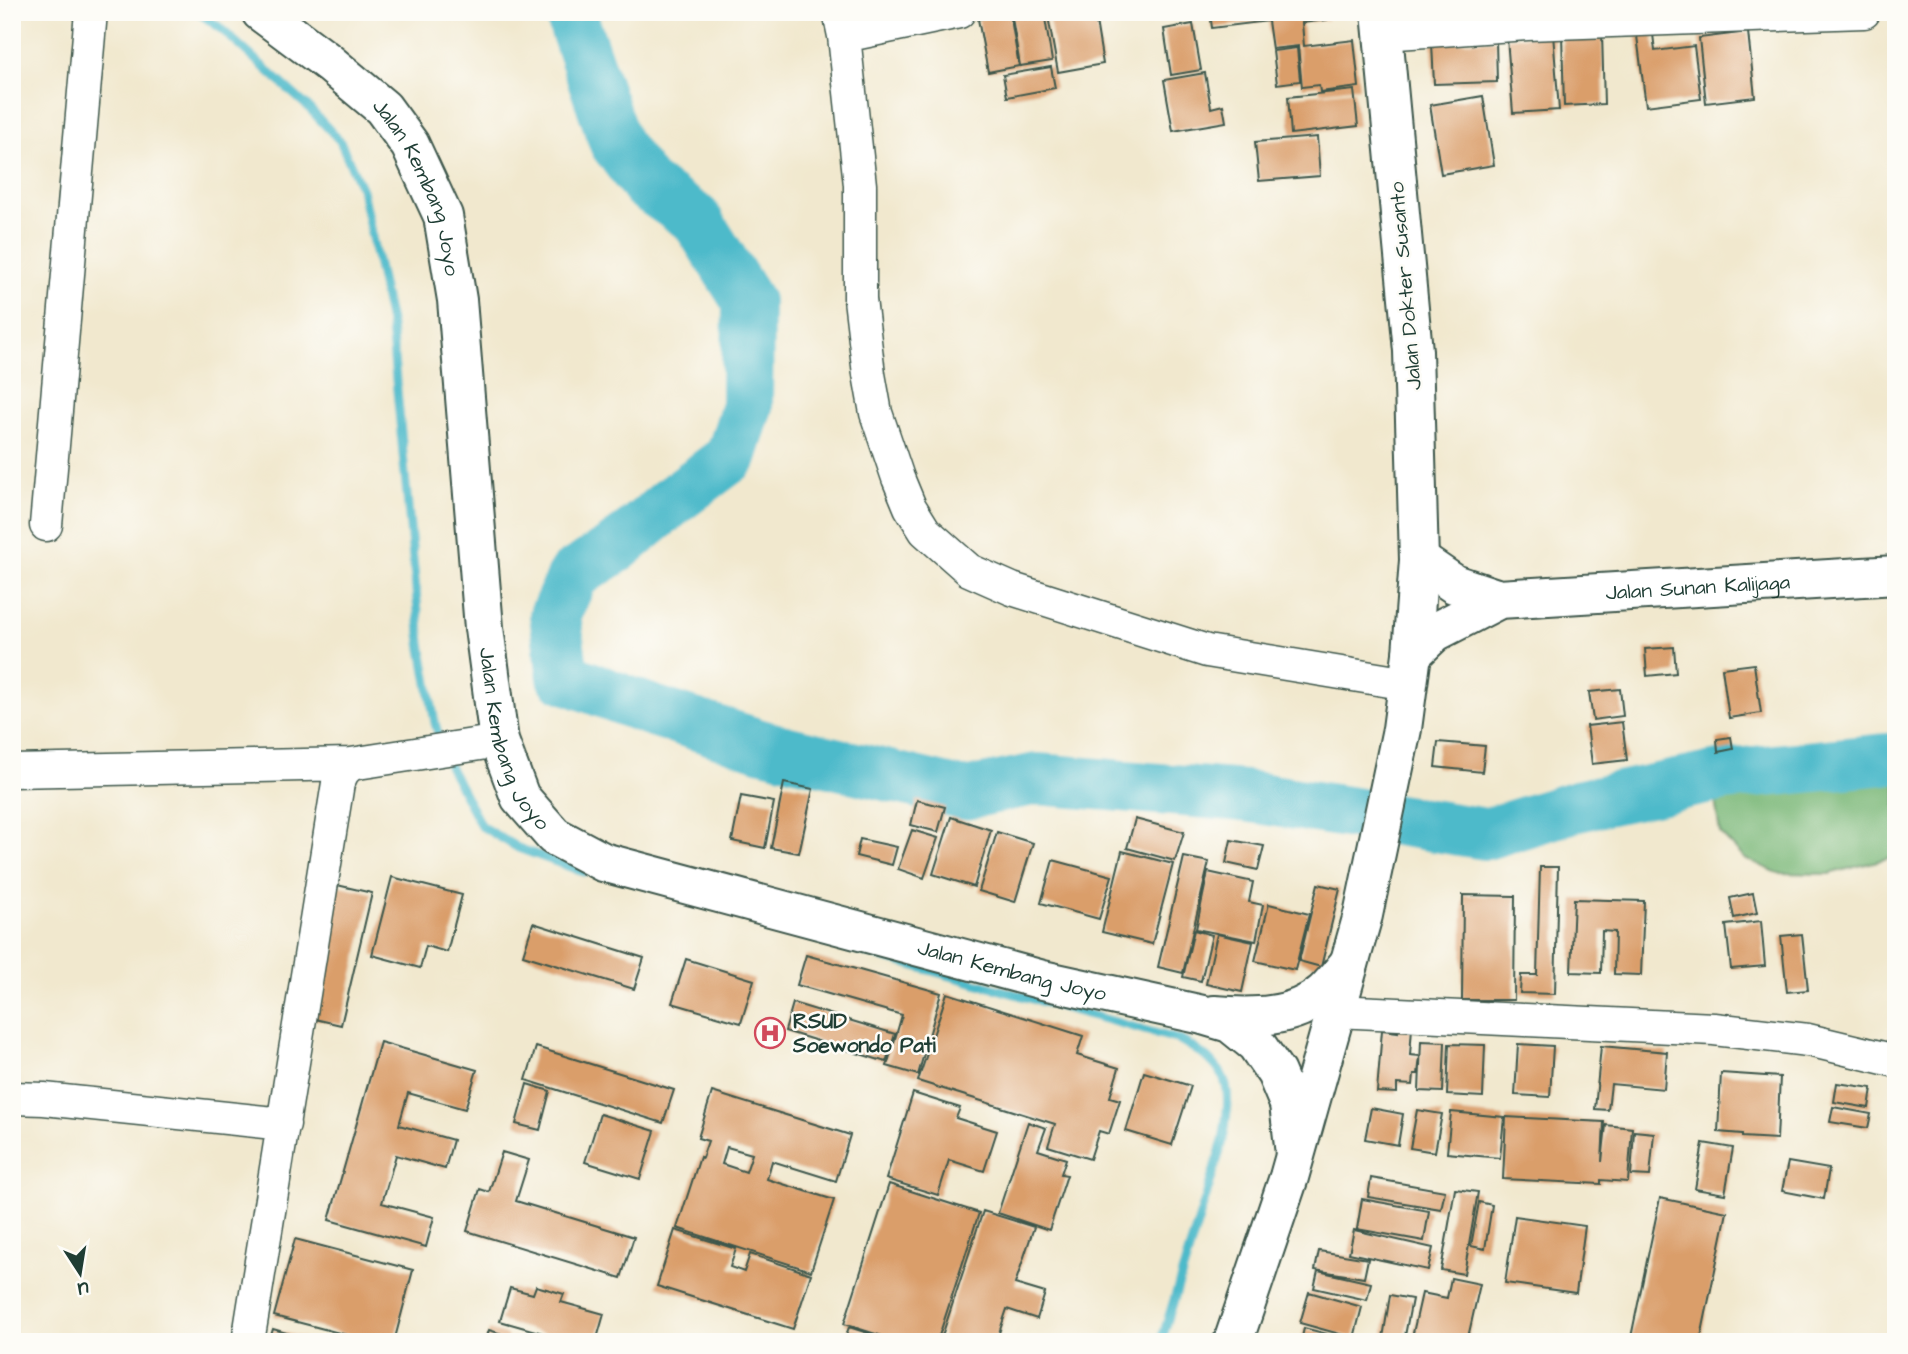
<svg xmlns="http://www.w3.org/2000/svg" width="1908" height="1354" font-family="'Architects Daughter',sans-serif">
<rect width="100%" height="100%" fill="#fdfcf7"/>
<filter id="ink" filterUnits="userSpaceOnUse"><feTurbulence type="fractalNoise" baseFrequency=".0143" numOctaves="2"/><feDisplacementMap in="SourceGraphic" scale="14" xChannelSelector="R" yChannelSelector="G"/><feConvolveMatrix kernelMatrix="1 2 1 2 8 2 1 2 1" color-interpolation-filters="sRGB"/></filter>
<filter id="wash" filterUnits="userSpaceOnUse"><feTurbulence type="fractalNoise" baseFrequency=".00686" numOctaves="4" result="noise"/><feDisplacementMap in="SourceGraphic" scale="28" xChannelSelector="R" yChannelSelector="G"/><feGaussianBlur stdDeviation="1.57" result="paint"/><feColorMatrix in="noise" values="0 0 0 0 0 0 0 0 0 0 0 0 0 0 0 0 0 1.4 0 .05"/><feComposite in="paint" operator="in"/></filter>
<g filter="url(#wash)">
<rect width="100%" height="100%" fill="#f1e8ce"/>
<!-- forest -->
<path fill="#7ab878" stroke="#4c7a56" stroke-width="2" d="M1896,735v121l-67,18 -51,-1 -33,-14 -25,-26 -10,-66 167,-27z"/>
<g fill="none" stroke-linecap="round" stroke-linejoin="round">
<!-- stream -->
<path stroke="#4ebaca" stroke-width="9" d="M198,12l21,15 88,79 33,35 22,49 29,137 30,316 14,80 11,37 35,66 37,22 66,24
M839,945l341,95c52,30 52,44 43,101l-62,201"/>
<!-- river -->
<path stroke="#4ebaca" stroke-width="52" d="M570,12l45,131 31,42 50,34 52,83 -1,104 -16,51 -56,42 -59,49 -43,27 -18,40 8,62 87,33 113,36 202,48 72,-15 208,17 241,38 91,-28 147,-31 172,-17"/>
</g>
<g id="blocks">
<!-- building -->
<path fill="#da9e6a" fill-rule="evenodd" d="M1011,12h33l8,49 -32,5z
M1069,12h19v4l7,-1 8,49 -45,8 -10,-56z
M1210,12h116l1,8 -25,3 2,23 50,-6 5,47 -39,5 -1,-7 -17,2 -4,-41 -26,3 -4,-28 -56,7z
M1010,13l9,53 -31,6 -10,-53z
M1193,24l8,46 -30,5 -7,-46z
M1748,32l7,65 -49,6 -7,-65z
M1602,33l2,71 -40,2 -2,-72z
M1553,34l6,76 -46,3 -6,-75z
M1653,34l2,17 39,-5 7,53 -55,7 -9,-70z
M1496,40l1,42 -63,2 -2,-41z
M1297,48l3,33 -23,3 -4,-33z
M1051,67l4,21 -48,9 -4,-22z
M1205,73l6,35 12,-3 3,17 -53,9 -9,-51z
M1354,90l4,36 -67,8 -3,-37z
M1483,96l11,69 -53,9 -11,-69z
M1317,137l3,39 -61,5 -4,-39z
M1674,647l2,26 -29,3 -2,-27z
M1754,664l7,49 -32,5 -7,-50z
M1620,689l3,27 -30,4 -4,-28z
M1622,722l5,38 -35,4 -5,-38z
M1731,737l2,12 -15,3 -1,-13z
M1438,742l47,4 -3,26 -47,-5z
M784,783l29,6 -14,64 -28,-5z
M741,796l33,6 -9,46 -33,-7z
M917,800l28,7 -7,25 -27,-7z
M951,817l40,13 -17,57 -41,-13z
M1135,819l49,13 -9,29 -48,-13z
M912,830l26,8 -14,40 -26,-9z
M997,832l36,11 -18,59 -36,-11z
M860,839l37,8 -5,18 -36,-9z
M1231,840l33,6 -6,24 -32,-7z
M1122,851l51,13 -21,80 -50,-12z
M1184,857l25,5 -26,111 -25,-6z
M1053,860l59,16 -13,43 -58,-16z
M1540,867h18l-3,127 -35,-1 1,-18h16z
M1208,872l45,10 -4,20 14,3 -7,36 -60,-12z
M392,877l70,18 -15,57 -21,-6 -6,22 -48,-13z
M1318,884l22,5 -19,78 -22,-6z
M337,885l35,8 -31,132 -35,-8z
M1753,893l4,20 -23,5 -4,-20z
M1463,895l52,1 -1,104h-52z
M1574,899l70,2 -3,74 -27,-1 1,-42 -13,-1 -1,42 -30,-1z
M1269,904l40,10 -14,56 -40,-9z
M1761,921l4,45 -34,3 -5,-44z
M533,923l111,35 -10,31 -111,-34z
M1194,930l18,5 -11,46 -18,-4z
M1217,934l36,8 -11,50 -36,-8z
M1802,934l6,56 -21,2 -6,-56z
M806,955l135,38 -23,82 -31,-9 15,-51 -105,-30z
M686,959l68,21 -13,43 -69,-20z
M947,993l136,43 -6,19 42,13 -9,29 10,3 -11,34 -10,-3 -9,28 -42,-13 7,-22 -137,-43z
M793,1003l102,31 -9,28 -101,-31z
M1398,1026l14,1 -2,28 10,1 -2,18h-4l-1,11 -16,-1v9l-20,-1 5,-62 16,2z
M1421,1041l24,1 -2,50 -24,-1z
M380,1042l97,28 -12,39 -57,-16 -9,32 54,15 -8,29 -49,-14 -14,48 52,14 -8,30 -97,-27z
M1449,1044l36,1 -2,52 -36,-2z
M1518,1044l35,2 -3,51 -35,-2z
M1601,1046l66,6 -3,37 -53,-5 -3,26 -13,-1z
M536,1047l138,43 -11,33 -137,-43z
M1144,1072l47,14 -19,59 -46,-14z
M1721,1073l59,4 -3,62 -35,-2v-3l-24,-2z
M1837,1083l35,5 -3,20 -35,-6z
M527,1084l23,7 -10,39 -24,-6z
M712,1092l138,43 -14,46 -64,-20 -5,18 67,21 -23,71 -134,-43 23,-71 2,1 6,-17 -10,-3zM727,1147l25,7 -6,18 -24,-8z
M913,1093l47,15 -4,10 41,13 -13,40 -35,-11 -11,35 -52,-16z
M1833,1107l38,7 -3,14 -38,-6z
M1371,1108l32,6 -5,31 -33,-6z
M1417,1110l25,4 -7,38 -25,-4z
M1451,1112l53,5 -4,41 -53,-5z
M600,1114l55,17 -15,48 -55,-17z
M1506,1117l98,5 -2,40 4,-37 26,3 -4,54 -27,-2v4l-98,-5z
M1028,1122l18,6 -8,22 28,9 -5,15 6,1 -18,55 -51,-17z
M1634,1131l20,2 -4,43 -19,-1z
M1703,1143l30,5 -8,46 -30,-5z
M502,1152l27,8 -13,41 118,36 -13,41 -154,-47 13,-42 9,3z
M1788,1162l41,7 -5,30 -42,-8z
M1371,1178l74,13 -4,18 -73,-12z
M889,1184l90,29 -42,129h-36l-57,-18z
M1455,1189l23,3 -14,82 -23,-4z
M1660,1198l67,14 -27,130h-70z
M1362,1199l67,12 -5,30 -67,-12z
M1479,1202l13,3 -7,44 -14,-3z
M983,1211l51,16 -19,57 30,9 -8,26 -30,-10 -11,33h-56z
M1515,1216l70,10 -9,67 -71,-10z
M675,1230l61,19 -6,18 14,5 6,-18 61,20 -18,55 -136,-43z
M1354,1230l79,18 -5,22 -79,-17z
M295,1239l118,31 -19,72h-20l-100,-26z
M1319,1251l49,8 -4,19 -49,-8z
M1318,1271l53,12 -4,17 -53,-12z
M1451,1278l29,6 -13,58h-56l11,-49 25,5z
M536,1286l28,8 -3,8 43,12 -8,28h-37l1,-4 -60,-17 10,-33 23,6z
M1309,1292l53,15 -8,31 -54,-15z
M1390,1295l22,4 -8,42 -21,-3z
M849,1327l43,14v1h-48z
M1304,1328l50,13v1h-53z
M273,1329l41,12v1h-45z
M489,1330l19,6 -2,6h-21z
M512,1337l15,4v1h-17z"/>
</g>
</g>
<g filter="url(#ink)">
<use href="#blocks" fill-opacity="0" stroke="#3e574b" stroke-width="2"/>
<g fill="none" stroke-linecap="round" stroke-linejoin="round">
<!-- minor casing -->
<g stroke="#3e574b" stroke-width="35">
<path id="minor" d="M839,12l5,24 16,149v114l9,75 7,39 22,65 12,29 15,24 44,39 43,19 195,62 201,33
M1383,34l144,-10 337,-12
M844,36l115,-24
M46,525l45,-513
M12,771l339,-7 148,-23
M1336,1011l378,18 94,11 88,21
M12,1098l32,1 240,25
M248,1342l90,-559 5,-11 8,-8"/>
</g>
<!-- major casing -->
<g stroke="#3e574b" stroke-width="42">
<g id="major">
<path id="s1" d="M261,12l67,50 55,46 27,37 33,71 14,84 27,328 15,113 21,56 34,39 49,26 440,118 160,35 27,8 26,21 20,29 13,31 6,50"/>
<path id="s2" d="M1419,560l35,24 45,15 397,-24"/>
<path d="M1412,654l23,-22 64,-33"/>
<path d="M1214,1015c37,3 80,4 110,-23 9,-8 17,-19 25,-29"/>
<path d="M1233,1342l56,-165 74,-262 39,-186 10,-75 7,-94 -6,-209 -32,-339"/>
</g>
</g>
<!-- minor -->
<use href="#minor" stroke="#fff" stroke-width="32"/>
<!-- major -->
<use href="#major" stroke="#fff" stroke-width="38"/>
</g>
</g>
<!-- icons -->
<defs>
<g id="hospital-ring" transform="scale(1.575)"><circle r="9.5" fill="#fdfcf7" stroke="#d1495b" stroke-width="1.5"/><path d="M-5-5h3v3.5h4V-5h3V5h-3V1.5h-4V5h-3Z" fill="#d1495b"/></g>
</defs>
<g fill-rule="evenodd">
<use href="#hospital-ring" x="770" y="1033"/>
</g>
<g text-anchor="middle" stroke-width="5" stroke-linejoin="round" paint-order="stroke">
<!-- street labels -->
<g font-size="21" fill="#1f3d34" stroke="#fdfcf7">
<text dy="7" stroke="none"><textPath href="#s1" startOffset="243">Jalan Kembang Joyo</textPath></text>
<text transform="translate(1405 286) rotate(-95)" y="7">Jalan Dokter Susanto</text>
<text dy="7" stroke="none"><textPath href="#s2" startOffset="289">Jalan Sunan Kalijaga</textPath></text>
<text dy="7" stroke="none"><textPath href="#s1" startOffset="810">Jalan Kembang Joyo</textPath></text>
<text dy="7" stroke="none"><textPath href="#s1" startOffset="1398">Jalan Kembang Joyo</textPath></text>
</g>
<!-- poi labels -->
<g font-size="21" font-weight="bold" fill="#1f3d34" stroke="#fdfcf7" text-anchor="start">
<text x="793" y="1028">RSUD<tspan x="793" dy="24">Soewondo Pati</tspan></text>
</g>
</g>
<!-- margin -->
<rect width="1908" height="1354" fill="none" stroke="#fdfcf7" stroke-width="42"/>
<!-- north arrow -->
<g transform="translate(80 1273) rotate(168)" stroke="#fdfcf7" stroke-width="5" paint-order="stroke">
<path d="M0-5L12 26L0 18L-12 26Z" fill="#1f3d34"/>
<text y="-10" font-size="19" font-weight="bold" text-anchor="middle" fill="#1f3d34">U</text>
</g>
</svg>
